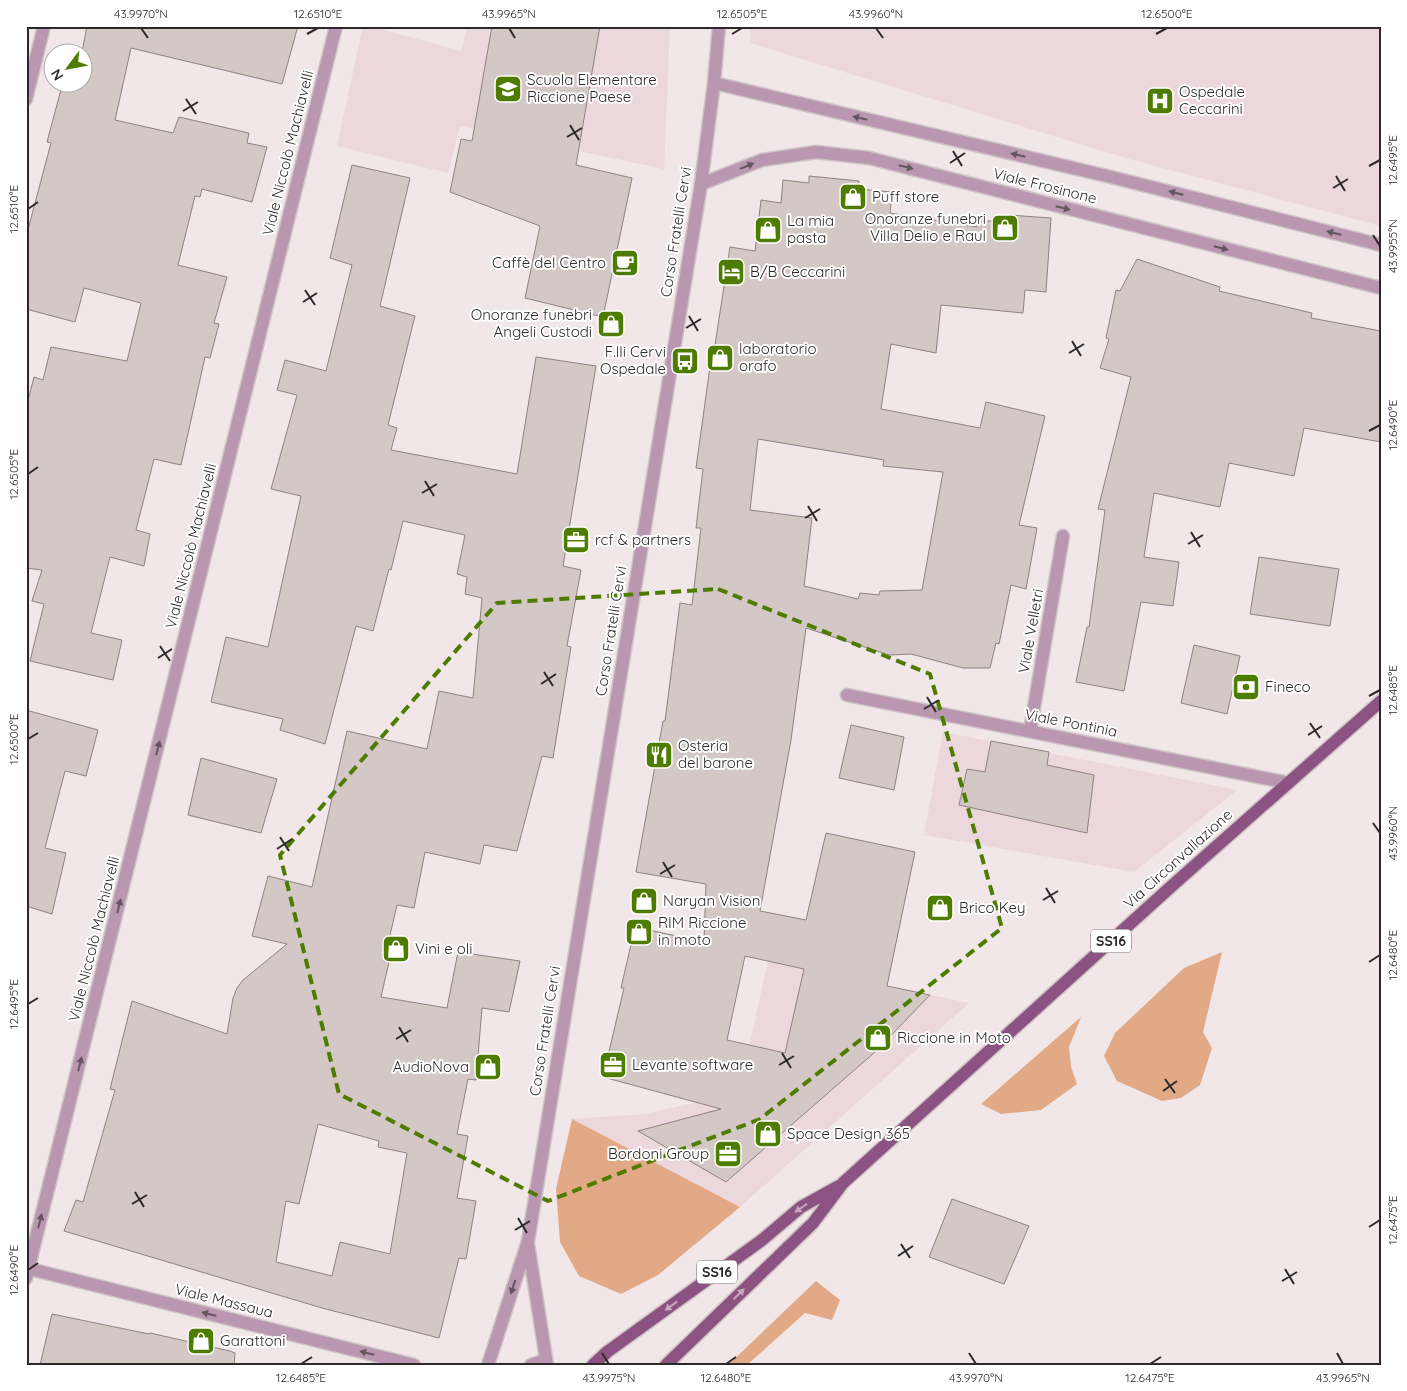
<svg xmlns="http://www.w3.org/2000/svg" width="1407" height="1391" font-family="Quicksand,sans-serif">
<rect width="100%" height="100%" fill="#f1e6e8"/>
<!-- built -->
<path fill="#ebd7dc" d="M363,26h6l92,25 7,-25h202l-6,143 -204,-43 -12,47 -111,-27z
M751,26h630v200l-252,-67 -379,-116z
M943,732l294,58 -103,82 -210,-37z
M768,961l201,42 -229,204 -168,-88 73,-5 94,-21z"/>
<!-- green -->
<path fill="#e2a986" d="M1222,952l-19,80 9,16 -12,37 -19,13 -19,3 -45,-20 -13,-25 11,-23 69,-65z
M1081,1017l-12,30 2,20 6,17 -36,26 -40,4 -20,-10z
M572,1119l168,88 -82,68 -37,19 -42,-18 -19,-34 -4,-53z
M816,1281l24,19 -8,20 -27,-7 -58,52h-19z"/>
<!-- building -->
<path fill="#d4c8c7" stroke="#8d8381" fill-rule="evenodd" d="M87,26h211l-16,58 -151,-36 -16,72 58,13 6,-16 70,16 -2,10 20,4 -15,55 -50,-13 -2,8 -5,-1 -17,69 49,12 -13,46 5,1 -9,34 -5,-1 -24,108 -27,-6 -18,71 14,4 -6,32 -34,-9 -19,76 31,7 -9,40 -83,-19 14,-57 -12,-3 10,-31 -16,-2v-160l8,-31 9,3 8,-33 76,14 14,-58 -57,-15 -9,34 -49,-13v-72l25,-94 -4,-1 16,-60h19v-30z
M492,26h108l-24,139 56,13 -29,139 -78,-19 15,-72 -90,-34 11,-53 11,2z
M352,165l58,13 -30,128 35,10 -27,109 9,3 -6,22 126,24 19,-117 60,9 -33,200 18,4 -14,76 4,1 -18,111 -11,-2 -25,95 -33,-6 -4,19 -55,-12 -11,56 -17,-3 -13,56 5,1 -8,35 66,11 11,-56 62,9 -11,51 -27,-4 -6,72 -8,-1 -11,55 11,2 -11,62 19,3 -10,58 -7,-1 -20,80 -117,-30 -258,-77 12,-31 7,2 32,-112 -5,-1 22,-88 95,33 6,-36 4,-10 6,-8 44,-36 -35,-8 16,-60 44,11 35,-156 80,18 12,-58 34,7 9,-100 -17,-4 2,-17 -10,-3 8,-39 -62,-14 -12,49 -2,-1 -16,62 -17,-5 -31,118 -45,-14 3,-11 -72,-17 15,-65 42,10 33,-151 -30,-7 26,-94 -20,-5 8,-30 41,11 26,-106 -22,-7zM318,1124l61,17 -1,6 29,6 -17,101 -50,-12 -8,34 -56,-14 10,-61 13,3z
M809,176l50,5 -1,8 34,3 -2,21 87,14v-6h32v-6l42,3 -5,74 -21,-2 -2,23 -82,-8 -5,48 -45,-9 -10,65 99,19 6,-26 59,14 -26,109 18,3 -11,61 -15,-4 -12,59 -3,-1 -6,25h-27l-52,-14 -22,1 -83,-27 -15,112 -31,171 46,9 20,-87 89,19 -28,134 43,9 -55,57 -149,130 -88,-51 83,-22 -118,-32 21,-89h-3l14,-61 69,15 2,-58 -70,-12 27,-151h2l15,-118 12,2 9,-77h-5l7,-59 -7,-1 17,-123h2l15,-98 25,4 6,-51 20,3 2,-23 26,3zM758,439l126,21 -1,6 60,6 -21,118 -42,1 -1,4 -19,-2 -2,6 -54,-13 8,-68 -62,-8zM745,956l59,13 -19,84 -58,-13z
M1137,259l83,28 -1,4 93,22 -1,5 70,13v111l-77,-14 -10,48 -65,-13 -9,44 -66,-14 -10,64 35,5 -6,44 -32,-4 -17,89 -48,-9 11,-55h2l16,-117 -7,-1 33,-132 -31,-9 9,-29 -3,-1 10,-48 4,1z
M1259,557l80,12 -9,57 -80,-12z
M1194,645l46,11 -13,58 -46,-11z
M26,710l72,20 -12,46 -21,-5 -20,77 21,5 -14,61 -26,-8z
M851,725l53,12 -10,53 -55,-12z
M991,741l58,11 -2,13 47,10 -7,58 -128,-28 8,-36 18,3z
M201,758l76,21 -16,54 -73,-18z
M952,1199l77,27 -25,58 -75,-27z
M52,1314l97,20 1,-1 80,18 5,2 -1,12h-194z"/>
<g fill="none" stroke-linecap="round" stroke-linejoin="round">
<!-- minor casing -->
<g stroke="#cec4c6" stroke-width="15">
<path id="minor" d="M26,99l18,-73
M847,695l442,88
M1030,731l33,-195
M528,1244l19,121
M26,1268l388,97
M26,1278l310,-1252
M488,1365l40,-124 173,-1057
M531,1365l14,-5"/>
</g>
<!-- tertiary casing -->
<g stroke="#cec4c6" stroke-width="15">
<path id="tertiary" d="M719,26l-5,57 -13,101 61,-24 54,-8 53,6 512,130
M714,83l393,93 274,69"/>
</g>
<!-- primary casing -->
<g stroke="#cec4c6" stroke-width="15">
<path id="primary" d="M593,1365l14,-13 155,-112 39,-33 38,-21
M666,1365l147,-142 30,-40 331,-299 207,-183"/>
</g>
<!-- minor -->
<use href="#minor" stroke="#b997b1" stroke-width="12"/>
<!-- tertiary -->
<use href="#tertiary" stroke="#b997b1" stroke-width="12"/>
<!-- primary -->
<use href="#primary" stroke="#8c5281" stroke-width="12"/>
</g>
<!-- one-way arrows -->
<defs><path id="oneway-solid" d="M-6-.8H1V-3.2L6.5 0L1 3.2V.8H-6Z" transform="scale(1.25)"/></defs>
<g fill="#655560">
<use href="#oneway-solid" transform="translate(860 118) rotate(-167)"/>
<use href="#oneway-solid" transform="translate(1018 155) rotate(-167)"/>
<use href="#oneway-solid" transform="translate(747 166) rotate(-22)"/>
<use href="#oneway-solid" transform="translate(906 167) rotate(14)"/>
<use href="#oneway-solid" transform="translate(1176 193) rotate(-166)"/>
<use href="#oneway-solid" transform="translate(1063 208) rotate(14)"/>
<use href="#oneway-solid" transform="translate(1334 233) rotate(-166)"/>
<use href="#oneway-solid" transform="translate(1221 248) rotate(14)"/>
<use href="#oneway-solid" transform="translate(158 748) rotate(-76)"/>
<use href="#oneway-solid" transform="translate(119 906) rotate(-76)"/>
<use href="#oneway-solid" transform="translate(80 1064) rotate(-76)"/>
<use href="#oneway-solid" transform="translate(40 1221) rotate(-76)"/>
<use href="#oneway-solid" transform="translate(513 1287) rotate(108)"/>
<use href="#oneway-solid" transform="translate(209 1314) rotate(-166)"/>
<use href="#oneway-solid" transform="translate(367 1353) rotate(-166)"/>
</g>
<g fill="#c6a8c0">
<use href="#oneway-solid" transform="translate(801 1208) rotate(145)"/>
<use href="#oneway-solid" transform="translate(739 1294) rotate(-44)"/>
<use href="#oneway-solid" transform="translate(671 1306) rotate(144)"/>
</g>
<!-- marked area -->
<path fill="none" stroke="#4e7c01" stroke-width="4" stroke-dasharray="10 6" stroke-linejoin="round" d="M718,589l212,85 72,254 -242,191 -212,82 -209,-107 -59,-239 217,-252z"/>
<!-- ticks -->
<path fill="none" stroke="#2d292a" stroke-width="2" d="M141,28l7,10M509,28l6,10M876,28l7,10M307,34l11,-6M732,34l10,-6M1156,34l11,-6M186,99l10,15M183,111l15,-9M570,125l9,15M567,137l15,-9M953,151l9,15M950,163l15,-10M1369,166l11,-6M1336,176l9,15M1333,188l15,-9M28,209l10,-7M1373,235l7,11M305,290l10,15M303,302l14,-9M689,316l9,15M686,328l15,-9M1072,341l9,15M1069,353l15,-9M1369,431l11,-6M28,474l10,-7M425,481l9,15M422,493l15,-9M808,506l9,15M805,518l15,-9M1191,532l9,15M1188,544l15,-9M160,646l10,15M158,658l14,-9M544,672l9,14M541,684l15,-10M1369,696l11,-6M927,697l9,15M924,709l15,-9M1310,723l10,15M1308,735l14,-9M28,739l10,-6M1373,823l7,10M280,837l9,14M277,849l15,-10M663,862l9,15M660,874l15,-9M1046,888l9,15M1043,900l15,-9M1369,962l11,-7M28,1004l10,-6M399,1027l9,15M396,1039l15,-9M782,1053l9,15M779,1065l15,-9M1165,1079l10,14M1163,1091l14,-10M135,1192l9,15M132,1204l15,-9M518,1218l9,15M1369,1227l11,-7M515,1230l15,-9M901,1244l9,14M898,1256l15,-10M1285,1269l9,15M28,1270l10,-7M1282,1281l15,-9M602,1353l7,11M969,1353l7,11M1337,1353l6,11M301,1364l11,-7M726,1364l10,-7M1150,1364l11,-7"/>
<!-- icons -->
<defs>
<g id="school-square" transform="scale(1.4375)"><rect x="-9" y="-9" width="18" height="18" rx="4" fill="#4e7c01" stroke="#fff"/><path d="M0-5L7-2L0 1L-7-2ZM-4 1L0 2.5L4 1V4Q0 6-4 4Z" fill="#fff"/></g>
<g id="hospital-square" transform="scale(1.4375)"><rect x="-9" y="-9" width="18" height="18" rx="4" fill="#4e7c01" stroke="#fff"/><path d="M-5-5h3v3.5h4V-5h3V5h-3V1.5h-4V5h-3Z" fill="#fff"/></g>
<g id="shop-square" transform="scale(1.4375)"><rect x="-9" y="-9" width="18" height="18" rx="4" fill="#4e7c01" stroke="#fff"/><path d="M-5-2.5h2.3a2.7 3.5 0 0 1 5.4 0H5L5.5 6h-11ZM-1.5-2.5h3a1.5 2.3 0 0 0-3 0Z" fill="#fff"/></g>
<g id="cafe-square" transform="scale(1.4375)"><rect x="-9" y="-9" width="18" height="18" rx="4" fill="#4e7c01" stroke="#fff"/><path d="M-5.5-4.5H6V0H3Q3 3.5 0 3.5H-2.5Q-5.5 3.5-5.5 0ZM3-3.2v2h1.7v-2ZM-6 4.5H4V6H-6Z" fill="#fff"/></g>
<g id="hotel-square" transform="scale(1.4375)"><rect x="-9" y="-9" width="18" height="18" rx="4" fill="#4e7c01" stroke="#fff"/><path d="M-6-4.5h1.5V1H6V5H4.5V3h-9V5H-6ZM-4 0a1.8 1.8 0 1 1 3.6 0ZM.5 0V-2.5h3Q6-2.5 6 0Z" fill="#fff"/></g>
<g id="bus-square" transform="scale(1.4375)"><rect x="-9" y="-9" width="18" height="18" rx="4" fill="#4e7c01" stroke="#fff"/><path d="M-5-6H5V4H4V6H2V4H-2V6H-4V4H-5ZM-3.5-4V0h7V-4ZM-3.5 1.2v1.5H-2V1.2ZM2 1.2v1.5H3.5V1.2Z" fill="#fff"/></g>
<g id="office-square" transform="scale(1.4375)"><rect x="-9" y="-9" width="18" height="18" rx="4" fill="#4e7c01" stroke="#fff"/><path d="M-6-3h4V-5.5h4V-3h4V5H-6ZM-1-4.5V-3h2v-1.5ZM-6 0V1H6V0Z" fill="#fff"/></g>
<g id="bank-square" transform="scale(1.4375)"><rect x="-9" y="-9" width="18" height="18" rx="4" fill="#4e7c01" stroke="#fff"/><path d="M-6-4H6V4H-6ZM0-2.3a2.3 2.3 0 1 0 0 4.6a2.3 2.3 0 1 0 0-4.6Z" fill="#fff"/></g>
<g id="restaurant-square" transform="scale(1.4375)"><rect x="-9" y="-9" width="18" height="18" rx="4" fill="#4e7c01" stroke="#fff"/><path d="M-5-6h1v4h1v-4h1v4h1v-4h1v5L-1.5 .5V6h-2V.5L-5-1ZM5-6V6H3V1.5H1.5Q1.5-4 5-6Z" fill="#fff"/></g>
</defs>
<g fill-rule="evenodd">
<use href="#school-square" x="508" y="89"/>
<use href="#hospital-square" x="1160" y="101"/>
<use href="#shop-square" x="853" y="197"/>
<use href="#shop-square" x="1005" y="228"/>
<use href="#shop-square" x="768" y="230"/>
<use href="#cafe-square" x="625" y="263"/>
<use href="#hotel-square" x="731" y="272"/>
<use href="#shop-square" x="611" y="324"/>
<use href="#shop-square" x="720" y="358"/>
<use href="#bus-square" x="685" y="361"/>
<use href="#office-square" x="576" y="540"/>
<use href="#bank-square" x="1246" y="687"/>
<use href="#restaurant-square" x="659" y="755"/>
<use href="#shop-square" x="644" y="901"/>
<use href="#shop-square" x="940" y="908"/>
<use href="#shop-square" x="639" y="932"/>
<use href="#shop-square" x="396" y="949"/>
<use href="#shop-square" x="878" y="1038"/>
<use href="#office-square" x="613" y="1065"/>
<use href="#shop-square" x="488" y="1067"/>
<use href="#shop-square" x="768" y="1134"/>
<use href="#office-square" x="728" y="1154"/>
<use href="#shop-square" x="201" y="1341"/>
</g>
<g text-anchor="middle" stroke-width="4" stroke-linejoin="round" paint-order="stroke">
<!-- shield labels -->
<g fill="#fff" stroke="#6c696a" stroke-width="1">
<rect x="1091" y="929.5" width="40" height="23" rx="4"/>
<rect x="697" y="1260.5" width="40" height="23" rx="4"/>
</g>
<g font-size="14" font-weight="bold" fill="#2d292a">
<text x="1111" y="946">SS16</text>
<text x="717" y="1277">SS16</text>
</g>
<!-- poi labels -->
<g font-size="15" fill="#2d292a" stroke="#fff" text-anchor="start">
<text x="527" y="85">Scuola Elementare<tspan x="527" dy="17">Riccione Paese</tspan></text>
<text x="1179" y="97">Ospedale<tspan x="1179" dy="17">Ceccarini</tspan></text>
<text x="872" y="202">Puff store</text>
<text x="986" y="224" text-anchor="end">Onoranze funebri<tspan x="986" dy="17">Villa Delio e Raul</tspan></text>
<text x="787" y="226">La mia<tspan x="787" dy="17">pasta</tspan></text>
<text x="606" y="268" text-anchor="end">Caffè del Centro</text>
<text x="750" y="277">B/B Ceccarini</text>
<text x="592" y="320" text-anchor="end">Onoranze funebri<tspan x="592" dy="17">Angeli Custodi</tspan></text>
<text x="739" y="354">laboratorio<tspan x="739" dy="17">orafo</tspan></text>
<text x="666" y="357" text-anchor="end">F.lli Cervi<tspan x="666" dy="17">Ospedale</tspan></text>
<text x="595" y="545">rcf &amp; partners</text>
<text x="1265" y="692">Fineco</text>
<text x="678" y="751">Osteria<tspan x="678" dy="17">del barone</tspan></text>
<text x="663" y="906">Naryan Vision</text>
<text x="959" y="913">Brico Key</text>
<text x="658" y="928">RIM Riccione<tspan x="658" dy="17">in moto</tspan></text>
<text x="415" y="954">Vini e oli</text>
<text x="897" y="1043">Riccione in Moto</text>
<text x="632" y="1070">Levante software</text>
<text x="469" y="1072" text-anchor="end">AudioNova</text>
<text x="787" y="1139">Space Design 365</text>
<text x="709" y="1159" text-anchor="end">Bordoni Group</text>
<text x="220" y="1346">Garattoni</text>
</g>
<!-- street labels -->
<g font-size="15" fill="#2d292a" stroke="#fff">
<text transform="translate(288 153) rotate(-76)" y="5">Viale Niccolò Machiavelli</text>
<text transform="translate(1045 186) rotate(14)" y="5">Viale Frosinone</text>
<text transform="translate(676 232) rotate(-81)" y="5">Corso Fratelli Cervi</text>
<text transform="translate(191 546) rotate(-76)" y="5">Viale Niccolò Machiavelli</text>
<text transform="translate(611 631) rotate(-81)" y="5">Corso Fratelli Cervi</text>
<text transform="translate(1031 631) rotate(-80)" y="5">Viale Velletri</text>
<text transform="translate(1071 723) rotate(11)" y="5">Viale Pontinia</text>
<text transform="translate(1178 859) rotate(-42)" y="5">Via Circonvallazione</text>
<text transform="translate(94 939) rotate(-76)" y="5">Viale Niccolò Machiavelli</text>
<text transform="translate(545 1031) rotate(-81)" y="5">Corso Fratelli Cervi</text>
<text transform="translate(224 1301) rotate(14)" y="5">Viale Massaua</text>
</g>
</g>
<!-- border -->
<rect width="1407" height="1391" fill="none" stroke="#ffffff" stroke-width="55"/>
<!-- north arrow -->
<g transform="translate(68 68) rotate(238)"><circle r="24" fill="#ffffff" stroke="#aba9aa"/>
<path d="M0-4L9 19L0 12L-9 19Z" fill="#4e7c01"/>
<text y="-8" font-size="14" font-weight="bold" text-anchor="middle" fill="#2d292a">N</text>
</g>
<rect x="28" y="28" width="1352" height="1336" fill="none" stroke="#2d292a" stroke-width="2"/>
<g font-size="12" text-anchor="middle" fill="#2d292a">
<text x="141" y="18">43.9970°N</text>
<text x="318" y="18">12.6510°E</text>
<text x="509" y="18">43.9965°N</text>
<text x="742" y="18">12.6505°E</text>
<text x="876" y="18">43.9960°N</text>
<text x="1167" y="18">12.6500°E</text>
<text transform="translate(1393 160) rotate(-90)" y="4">12.6495°E</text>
<text transform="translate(14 209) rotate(-90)" y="4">12.6510°E</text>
<text transform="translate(1393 246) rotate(-90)" y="4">43.9955°N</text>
<text transform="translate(1393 425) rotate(-90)" y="4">12.6490°E</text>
<text transform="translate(14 474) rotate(-90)" y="4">12.6505°E</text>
<text transform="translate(1393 690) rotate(-90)" y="4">12.6485°E</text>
<text transform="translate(14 739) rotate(-90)" y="4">12.6500°E</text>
<text transform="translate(1393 833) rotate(-90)" y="4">43.9960°N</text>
<text transform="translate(1393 955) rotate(-90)" y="4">12.6480°E</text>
<text transform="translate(14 1004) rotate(-90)" y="4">12.6495°E</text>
<text transform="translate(1393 1220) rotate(-90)" y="4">12.6475°E</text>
<text transform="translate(14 1270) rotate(-90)" y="4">12.6490°E</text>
<text x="301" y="1382">12.6485°E</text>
<text x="609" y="1382">43.9975°N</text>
<text x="726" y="1382">12.6480°E</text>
<text x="976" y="1382">43.9970°N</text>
<text x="1150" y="1382">12.6475°E</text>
<text x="1343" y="1382">43.9965°N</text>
</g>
</svg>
